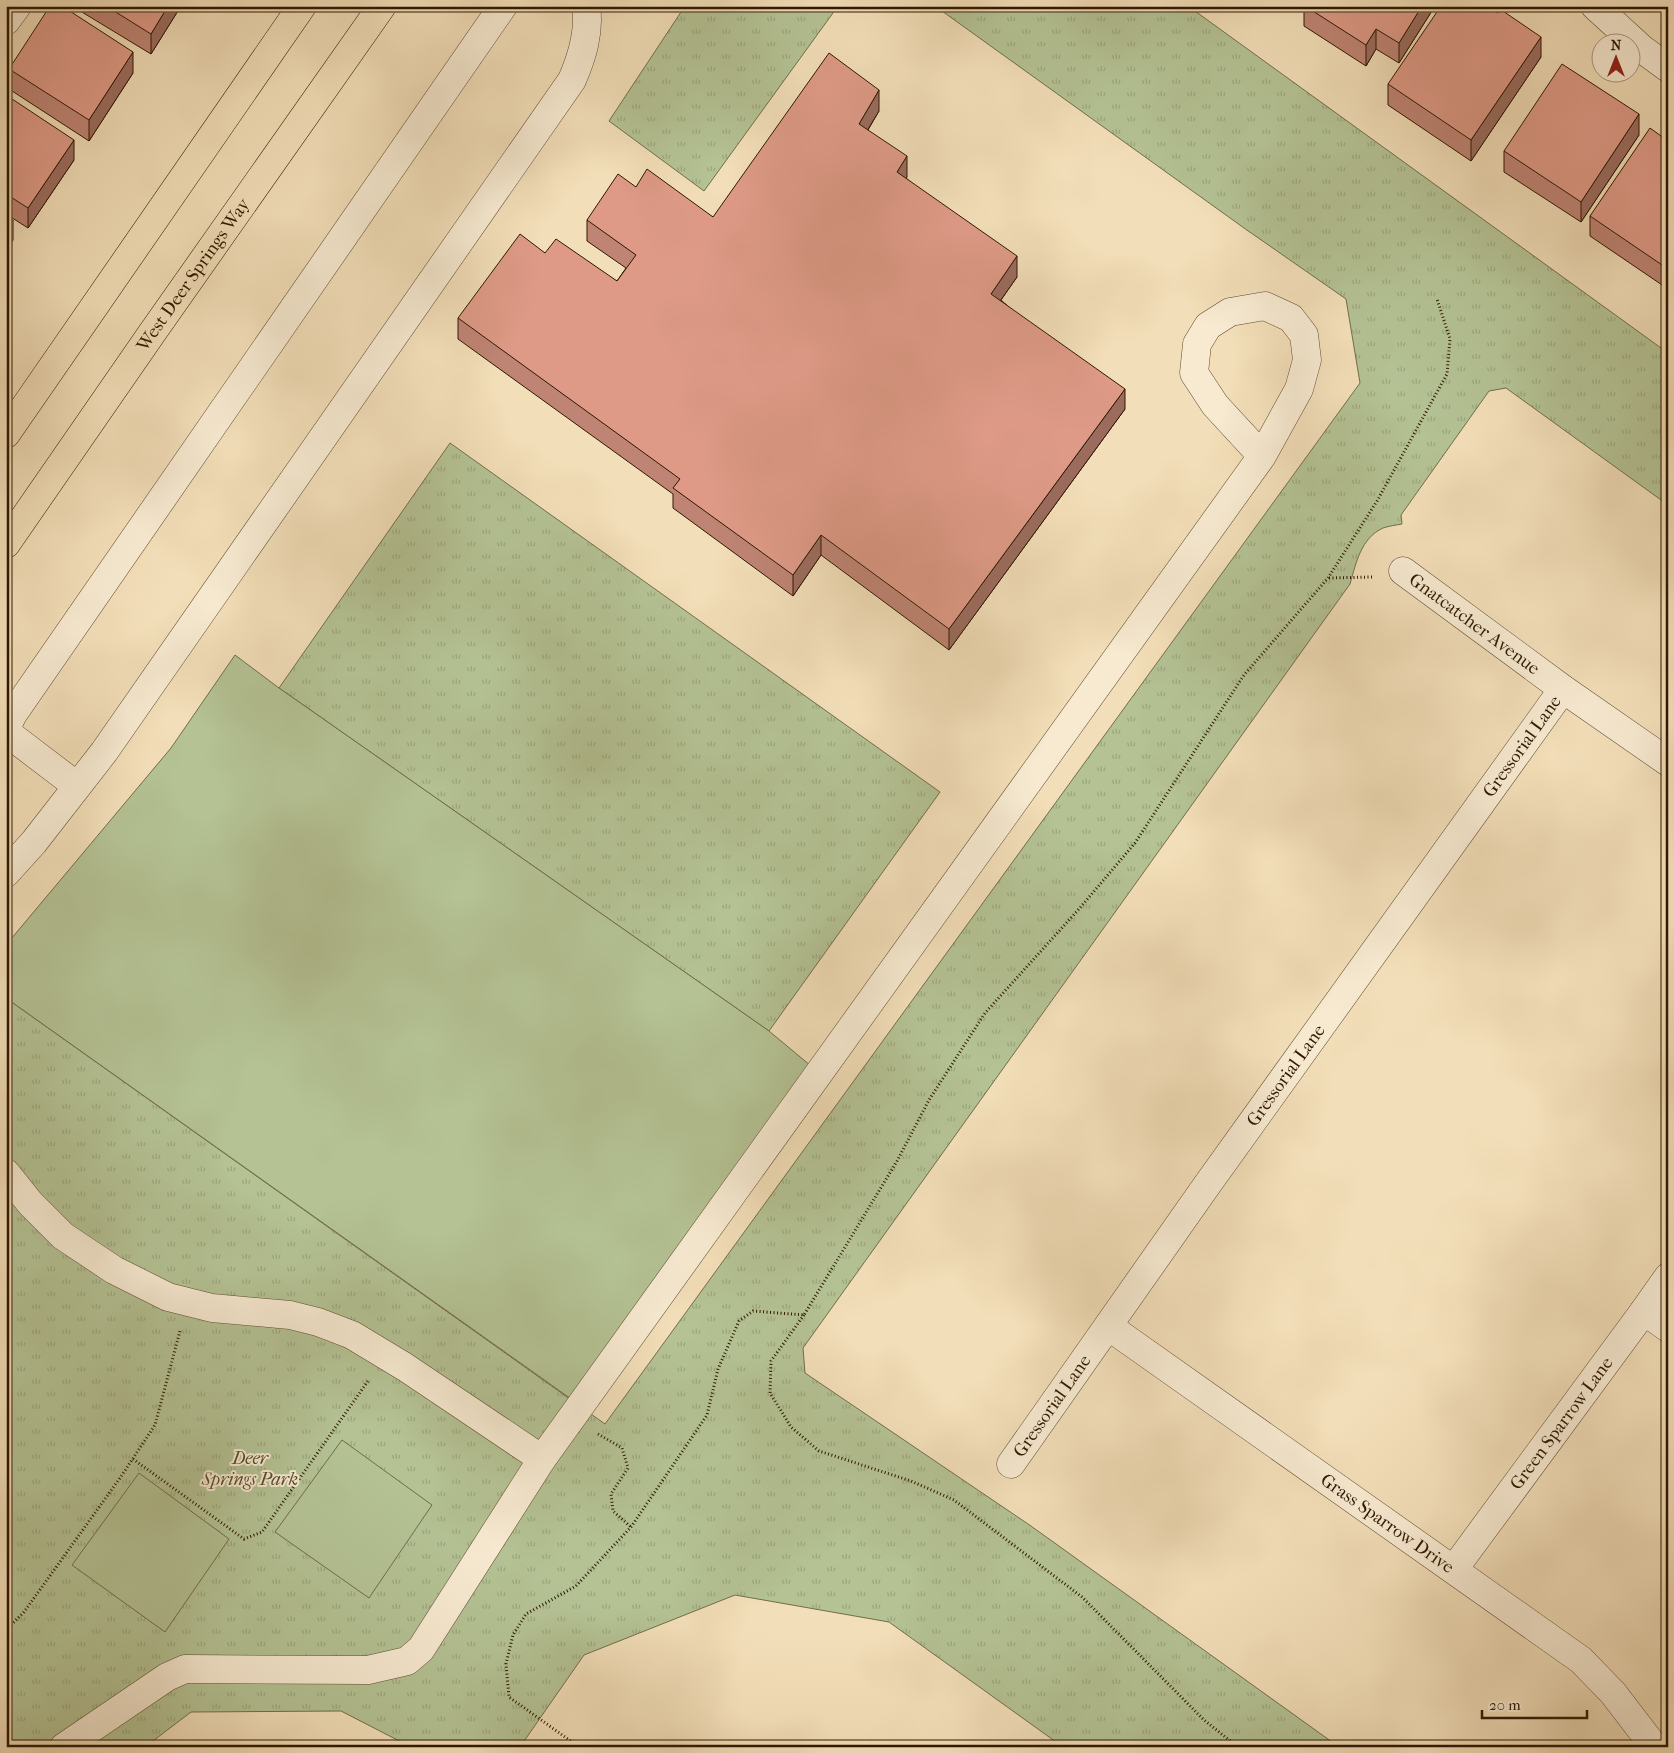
<svg xmlns="http://www.w3.org/2000/svg" width="1674" height="1753" font-family="'IM FELL French Canon',serif">
<defs>
<pattern id="grass-tufts" width="24" height="20" patternUnits="userSpaceOnUse" patternTransform="scale(1.25)"><rect width="24" height="20" fill="#b4c294"/><path d="M3 7l-1-3M5 7V3M7 7l1-3M15 17l-1-3M17 17v-4M19 17l1-3" fill="none" stroke="#9ba67e"/></pattern>
</defs>
<rect width="100%" height="100%" fill="#f2deb8"/>
<filter id="stains"><feTurbulence type="fractalNoise" baseFrequency=".004" numOctaves="4"/><feColorMatrix values="0 0 0 0 .2 0 0 0 0 .09 0 0 0 0 .02 0 0 0 .5 -.17"/></filter>
<radialGradient id="worn" r=".72"><stop offset=".6" stop-color="#630" stop-opacity="0"/><stop offset="1" stop-color="#630" stop-opacity=".3"/></radialGradient>
<!-- grass -->
<path fill="url(#grass-tufts)" stroke="#716d4a" d="M685,6h153l-134,185 -95,-70z
M935,6h253l480,347v152l-162,-117 -17,3 -88,124 1,9c-6,1 -13,2 -19,4 -22,10 -27,35 -33,56l-547,764 2,25 226,153 308,221h-276l-174,-125 -154,-27 -151,60 -64,92h-109l-70,-36 -150,1 -46,35h-139v-749l599,426 755,-1041 -14,-84 -102,-71z
M450,443l490,349 -171,239 -490,-343z"/>
<!-- garden -->
<path fill="#b4c294" stroke="#716d4a" d="M235,655l44,33 490,343 42,35 -237,335 -568,-403v-53l165,-197z
M342,1440l90,65 -63,93 -94,-66z
M139,1473l90,66 -64,93 -93,-67z"/>
<g fill="none" stroke-linecap="round" stroke-linejoin="round">
<!-- minor casing -->
<g stroke="#5f4a2e" stroke-width="29">
<g id="minor">
<path d="M1595,6l47,43 26,19"/>
<path d="M6,21l11,-15"/>
<path id="s1" d="M1403,571l160,118 105,73"/>
<path d="M6,728l7,-14 490,-708"/>
<path d="M6,732l71,54"/>
<path d="M6,873l28,-31 70,-90 468,-672c10,-23 18,-48 14,-74"/>
<path d="M6,1173l24,30 33,33 51,34 54,27 44,11 78,7 28,7 34,13 53,32 137,92"/>
<path d="M1644,1311l24,17"/>
<path id="s2" d="M1108,1326l473,334 32,33 36,47 2,7"/>
<path id="s3" d="M1011,1464l196,-279 356,-496"/>
<path id="s4" d="M1454,1569l190,-258 24,-34"/>
<path d="M64,1747l103,-70 18,-8 183,1 39,-9 14,-12 121,-190 720,-1003 37,-67 8,-29 -3,-25 -13,-17 -26,-12 -35,6 -22,14 -11,18 -3,29 21,32 47,51"/>
</g>
</g>
<!-- major casing -->
<g stroke="#2e1800" stroke-width="29">
<g id="major">
<path d="M6,434l296,-428"/>
<path id="s5" d="M6,544l146,-211 230,-327"/>
</g>
</g>
<!-- path -->
<path stroke="#2e1800" stroke-width="3" stroke-dasharray="1 2.5" stroke-linecap="butt" d="M1329,578l43,-1
M804,1315l-33,46 -1,32 21,34 28,24 92,30 43,19 128,97 122,123 34,27
M598,1434l24,14 6,20 -17,26 2,17 18,16
M133,1459l111,80 18,-7 106,-151
M6,1630l18,-18 96,-134 35,-53 25,-94
M579,1747l-70,-50 -3,-33 7,-29 13,-21 50,-28 55,-59 76,-112 11,-46 21,-48 14,-10 51,4 93,-154 32,-61 56,-87 94,-104 56,-66 109,-168 84,-97 49,-77 70,-127 3,-35 -13,-40"/>
<!-- minor -->
<use href="#minor" stroke="#f7ead1" stroke-width="28"/>
<!-- major -->
<use href="#major" stroke="#f2deb8" stroke-width="28"/>
</g>
<!-- wall -->
<path fill="#bf8474" stroke="#2e1800" d="M72,6h109l-30,48z
M1304,6h131l-36,57 -23,-14 -10,17 -62,-40z
M1498,13l43,44 -70,104 -83,-56v-21z
M9,69l124,4 -44,68 -80,-52z
M6,95l68,65 -46,68 -22,-14z
M879,111l-11,19 39,47 -1,1 111,99 -16,23 124,109 -176,241 -128,-95 -28,41 -120,-88v-14l-215,-155v-21l87,-65 72,28 9,-13 -39,-27v-21l49,-33 77,30z
M1639,135l-58,87 -77,-50v-21z
M1668,141v148l-78,-53v-20z"/>
<!-- shaded-wall -->
<path fill="#9b6c5e" stroke="#2e1800" d="M168,6h13l-30,48v-20z
M1422,6h13l-36,57v-20z
M1376,29v20l-10,17v-21z
M1541,37v20l-70,104v-21z
M133,52v21l-44,68v-21z
M879,90v21l-20,33v-20z
M1639,114v21l-58,87v-20z
M74,140v20l-46,68v-20z
M907,156v21l-10,15v-20z
M13,220v20l-7,12v-21z
M1017,256v21l-26,37v-20z
M1125,389v20l-176,241v-21z
M821,535v20l-28,41v-21z"/>
<!-- building -->
<path fill="#de9a87" stroke="#2e1800" d="M50,6h12l71,46 -44,68 -80,-51z
M106,6h62l-17,28z
M1305,6h117l-23,37 -23,-14 -10,16z
M1441,6h47l10,7 2,-4 41,28 -70,103 -83,-56z
M829,53l50,37 -20,34 48,32 -10,16 120,84 -26,38 134,95 -176,240 -128,-94 -28,40 -120,-87 7,-9 -222,-161 62,-84 25,19 11,-14 61,42 19,-26 -49,-35 31,-46 18,13 11,-18 66,48z
M1562,64l77,50 -58,88 -77,-51z
M6,95l68,45 -46,68 -22,-14z
M1650,128l18,13v128l-78,-53z
M6,216l7,4 -7,11z"/>
<g text-anchor="middle" stroke-width="4" stroke-linejoin="round" paint-order="stroke">
<!-- street labels -->
<g font-size="18" fill="#2e1800" stroke="#f7ead1">
<text dy="6" stroke="none"><textPath href="#s5" startOffset="328">West Deer Springs Way</textPath></text>
<text dy="6" stroke="none"><textPath href="#s1" startOffset="89">Gnatcatcher Avenue</textPath></text>
<text dy="6" stroke="none"><textPath href="#s3" startOffset="881">Gressorial Lane</textPath></text>
<text dy="6" stroke="none"><textPath href="#s3" startOffset="476">Gressorial Lane</textPath></text>
<text dy="6" stroke="none"><textPath href="#s3" startOffset="71">Gressorial Lane</textPath></text>
<text dy="6" stroke="none"><textPath href="#s4" startOffset="181">Green Sparrow Lane</textPath></text>
<text dy="6" stroke="none"><textPath href="#s2" startOffset="342">Grass Sparrow Drive</textPath></text>
</g>
<!-- park labels -->
<g font-size="18" font-style="italic" fill="#564b2c" stroke="#f7ead1">
<text x="250" y="1464">Deer<tspan x="250" dy="21">Springs Park</tspan></text>
</g>
</g>
<!-- margin -->
<rect width="1674" height="1753" fill="none" stroke="#f2deb8" stroke-width="25"/>
<rect x="8" y="8" width="1659" height="1738" fill="none" stroke="#2e1800" stroke-width="2.5"/>
<rect x="12" y="12" width="1649" height="1728" fill="none" stroke="#2e1800"/>
<!-- north arrow -->
<g transform="translate(1616 58)"><circle r="24" fill="#f7ead1" stroke="#a7967d"/>
<path d="M0-4L9 19L0 12L-9 19Z" fill="#8f2418"/>
<text y="-8" font-size="14" font-weight="bold" text-anchor="middle" fill="#2e1800">N</text>
</g>
<!-- scale -->
<path d="M1482 1710v8h105v-8" fill="none" stroke="#2e1800" stroke-width="2.5"/>
<text x="1489" y="1710" font-size="15" fill="#2e1800" stroke="#f7ead1" stroke-width="4" paint-order="stroke">20 m</text>
<rect width="100%" height="100%" filter="url(#stains)"/>
<rect width="100%" height="100%" fill="url(#worn)"/>
</svg>
